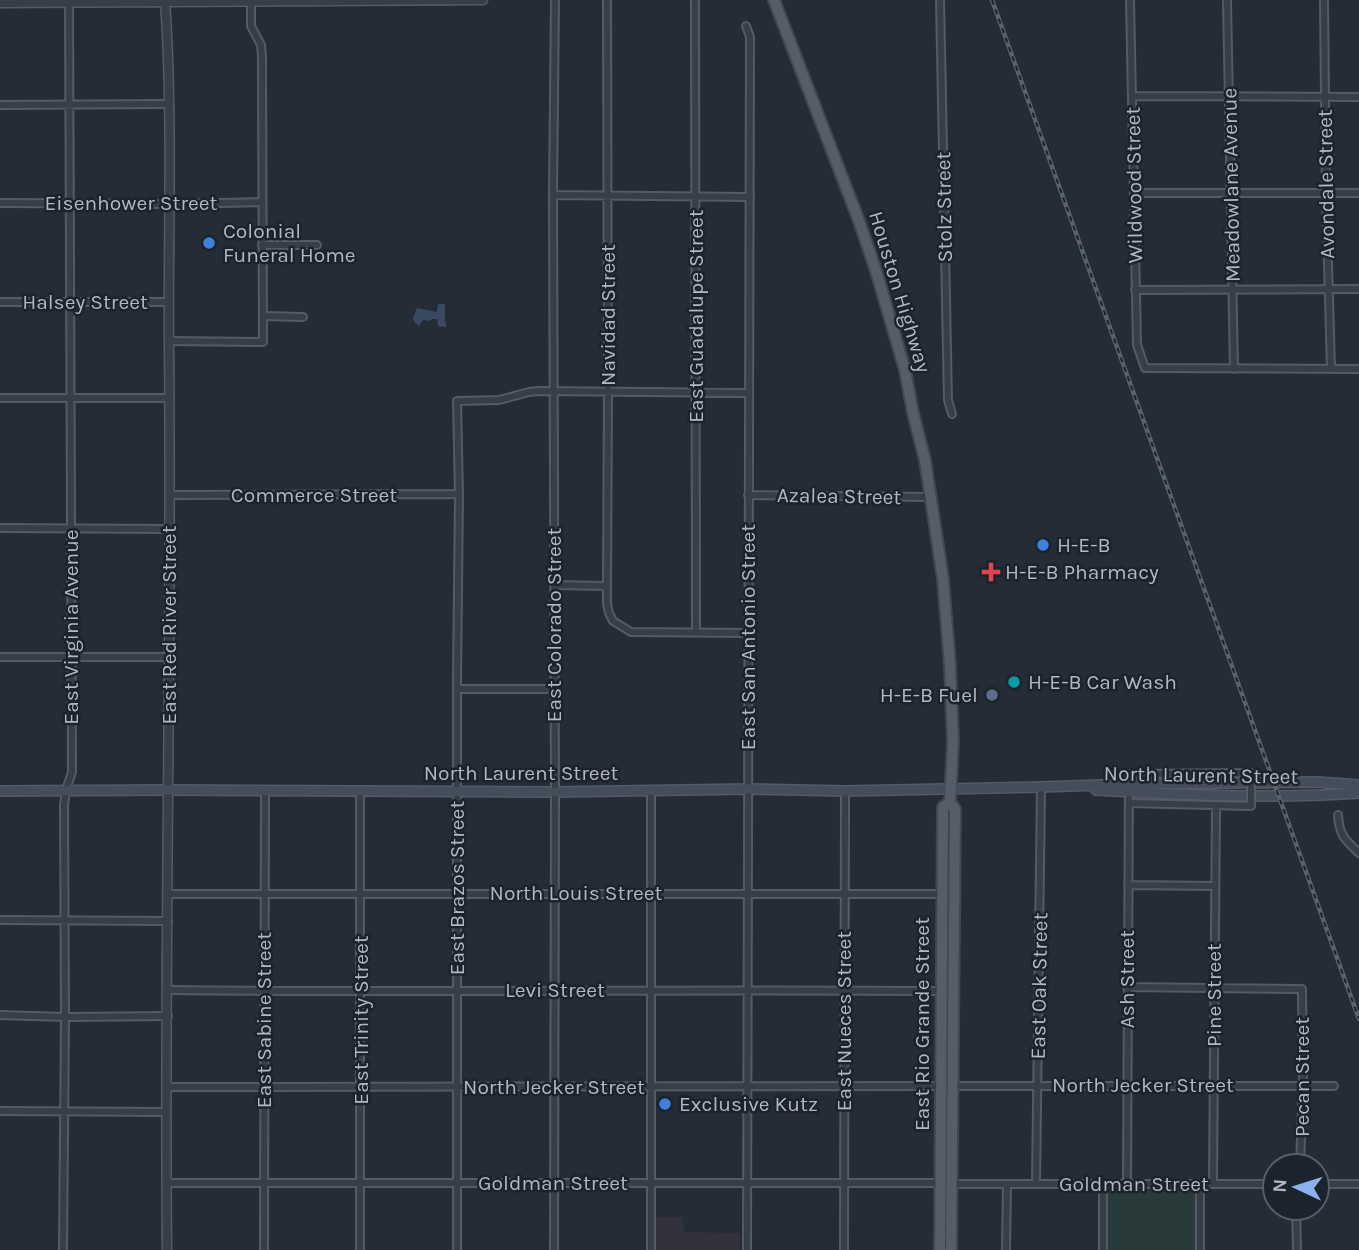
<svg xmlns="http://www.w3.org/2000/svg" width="1359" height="1250" font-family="Karla,sans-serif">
<rect width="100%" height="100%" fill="#232c37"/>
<!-- medical -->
<path fill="#32313c" d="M653,1217h30l1,15 56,1v17h-86z"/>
<!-- green -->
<path fill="#283a3a" d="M1108,1189l87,1v60h-87z"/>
<!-- water -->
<path fill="#394960" d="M438,304h7v18l1,1v4l-8,-1 -1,-7h-5l-3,2 -6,-1 -4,6 -4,-3 -2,-5 4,-10 20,4z"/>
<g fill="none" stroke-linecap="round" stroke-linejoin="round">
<!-- minor casing -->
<g stroke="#545b66" stroke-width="10">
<path id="minor" d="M607,0l1,391 -1,195v18l2,9 4,8 18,11 117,1
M695,0l1,632
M940,0l8,400 4,14
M1130,0l7,345 8,23 214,1
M1227,0l7,369
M1324,0l2,193 5,176
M746,26l4,11 -3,1213
M1132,96l227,1
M0,105l168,-1
M1134,193h225
M553,195l197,2
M0,203l169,1 93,-2
M262,245h55
M1135,290l224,-1
M0,302h169
M263,316l40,1
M169,341l94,1 -1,-286 -1,-11 -10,-19v-26
M0,398h170
M169,495l290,-1
M748,495l181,2
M0,528l169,1
M554,585l53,1
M0,657h169
M457,689h98
M360,790v460
M1129,803l122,3v-6
M1338,815c1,20 7,25 21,38
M1128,885l87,1
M168,894h774
M0,920l168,1
M1127,987l175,2 1,96 -3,81
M168,990c258,3 516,-1 773,1
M0,1015l65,2 103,-1
M952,1086h382
M168,1087l773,-1
M0,1111l166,1
M167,1183h773
M951,1184h324
M1036,1184l5,-397
M1213,1184l3,-378
M1317,1184h42
M1127,1185l2,-411 122,-1v5
M1296,1208l1,42
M63,1250l2,-233 -1,-212 2,-15 6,-18 -3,-769
M264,1250l1,-460
M457,1250v-570l2,-186 -2,-93 42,-1 30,-8 10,-1 209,2
M554,1250l1,-458 -2,-597 2,-195
M651,1250v-459
M844,1250l1,-459
M1006,1250l1,-66
M1103,1250v-66
M1200,1250v-66"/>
</g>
<!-- tertiary casing -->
<g stroke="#545b66" stroke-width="11">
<path id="tertiary" d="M165,0c8,115 3,230 4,345 3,302 -5,604 -2,905
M0,3l483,-3"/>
</g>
<!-- secondary casing -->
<g stroke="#545b66" stroke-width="12">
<path id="secondary" d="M1096,790c87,5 176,9 263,3
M0,791l168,-1 387,2 193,-3 97,2 196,-4 88,-3 188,-2 42,3"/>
</g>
<!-- primary casing -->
<g stroke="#3f4751" stroke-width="14">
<path id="primary" d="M774,0l85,221 17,50 29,99 8,43 12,47 18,119 7,87 3,77 -3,59 5,7 -4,441
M940,1250l3,-443 7,-5"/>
</g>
<!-- minor -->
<use href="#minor" stroke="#363e48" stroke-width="6"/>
<!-- tertiary -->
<use href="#tertiary" stroke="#363e48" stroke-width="8"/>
<!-- secondary -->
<use href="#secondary" stroke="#444d5a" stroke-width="9"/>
<!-- primary -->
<use href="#primary" stroke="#545d68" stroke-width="10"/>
<!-- rail casing -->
<g stroke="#58626f" stroke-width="4.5">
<path id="rail" d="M992,0l367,1019"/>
</g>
<!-- rail -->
<use href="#rail" stroke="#1b232c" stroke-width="2" stroke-dasharray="5" stroke-linecap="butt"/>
<!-- minor-bridge casing -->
<g stroke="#545b66" stroke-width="10" stroke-linecap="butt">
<path id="minor-bridge" d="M1251,800v-22"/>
</g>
<!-- minor-bridge -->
<use href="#minor-bridge" stroke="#363e48" stroke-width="6"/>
</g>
<!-- markers -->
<g fill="#3f7fe0" stroke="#1b232c" stroke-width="2.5">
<circle cx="209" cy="243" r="7"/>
<circle cx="1043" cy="545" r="7"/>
<circle cx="665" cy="1104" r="7"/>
</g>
<path fill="#e0444e" stroke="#1b232c" stroke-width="2.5" d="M987.5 561.5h7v7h7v7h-7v7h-7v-7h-7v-7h7z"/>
<circle fill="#0f9aa8" stroke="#1b232c" stroke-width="2.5" cx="1014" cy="682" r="7"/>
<circle fill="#5c6f8a" stroke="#1b232c" stroke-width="2.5" cx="992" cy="695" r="7"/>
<g text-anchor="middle" stroke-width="5" stroke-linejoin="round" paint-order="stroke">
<!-- street labels -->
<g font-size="21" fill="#b1b8c4" stroke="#1b232c">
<text transform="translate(1326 184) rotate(-91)" y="7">Avondale Street</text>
<text transform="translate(1134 185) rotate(-91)" y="7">Wildwood Street</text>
<text transform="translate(1231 185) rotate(-91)" y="7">Meadowlane Avenue</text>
<text x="131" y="210">Eisenhower Street</text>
<text transform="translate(944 207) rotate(-91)" y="7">Stolz Street</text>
<text transform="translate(900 292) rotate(73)" y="7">Houston Highway</text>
<text x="85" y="309">Halsey Street</text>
<text transform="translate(608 315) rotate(-90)" y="7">Navidad Street</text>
<text transform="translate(696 316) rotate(-90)" y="7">East Guadalupe Street</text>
<text x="314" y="502">Commerce Street</text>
<text transform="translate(839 496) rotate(1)" y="7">Azalea Street</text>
<text transform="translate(169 625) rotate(-90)" y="7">East Red River Street</text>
<text transform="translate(554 625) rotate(-90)" y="7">East Colorado Street</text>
<text transform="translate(71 627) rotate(-90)" y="7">East Virginia Avenue</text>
<text transform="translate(748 637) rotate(-90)" y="7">East San Antonio Street</text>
<text x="521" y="780">North Laurent Street</text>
<text transform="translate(1201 775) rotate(1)" y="7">North Laurent Street</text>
<text transform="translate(457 888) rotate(-90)" y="7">East Brazos Street</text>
<text x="576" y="900">North Louis Street</text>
<text transform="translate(1127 979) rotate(-90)" y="7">Ash Street</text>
<text transform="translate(1039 986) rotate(-89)" y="7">East Oak Street</text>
<text x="555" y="997">Levi Street</text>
<text transform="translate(1214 995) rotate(-90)" y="7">Pine Street</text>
<text transform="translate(264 1020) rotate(-90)" y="7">East Sabine Street</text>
<text transform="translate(361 1020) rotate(-90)" y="7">East Trinity Street</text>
<text transform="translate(844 1021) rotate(-90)" y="7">East Nueces Street</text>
<text transform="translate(922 1024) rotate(-90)" y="7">East Rio Grande Street</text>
<text transform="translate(1302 1077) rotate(-90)" y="7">Pecan Street</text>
<text x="1143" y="1092">North Jecker Street</text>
<text x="554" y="1094">North Jecker Street</text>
<text x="553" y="1190">Goldman Street</text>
<text x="1134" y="1191">Goldman Street</text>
</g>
<!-- poi labels -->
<g font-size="21" fill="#b1b8c4" stroke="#1b232c" text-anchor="start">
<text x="223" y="238">Colonial<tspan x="223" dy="24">Funeral Home</tspan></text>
<text x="1057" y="552">H-E-B</text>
<text x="1005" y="579">H-E-B Pharmacy</text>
<text x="1028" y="689">H-E-B Car Wash</text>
<text x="978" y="702" text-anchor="end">H-E-B Fuel</text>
<text x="679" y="1111">Exclusive Kutz</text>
</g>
</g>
<!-- north arrow -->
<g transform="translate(1296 1187) rotate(274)"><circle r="33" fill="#1b232c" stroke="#575f69" stroke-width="2"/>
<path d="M0-5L12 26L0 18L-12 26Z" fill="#8bb2ef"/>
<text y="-10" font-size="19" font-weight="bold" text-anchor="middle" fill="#b1b8c4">N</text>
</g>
</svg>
